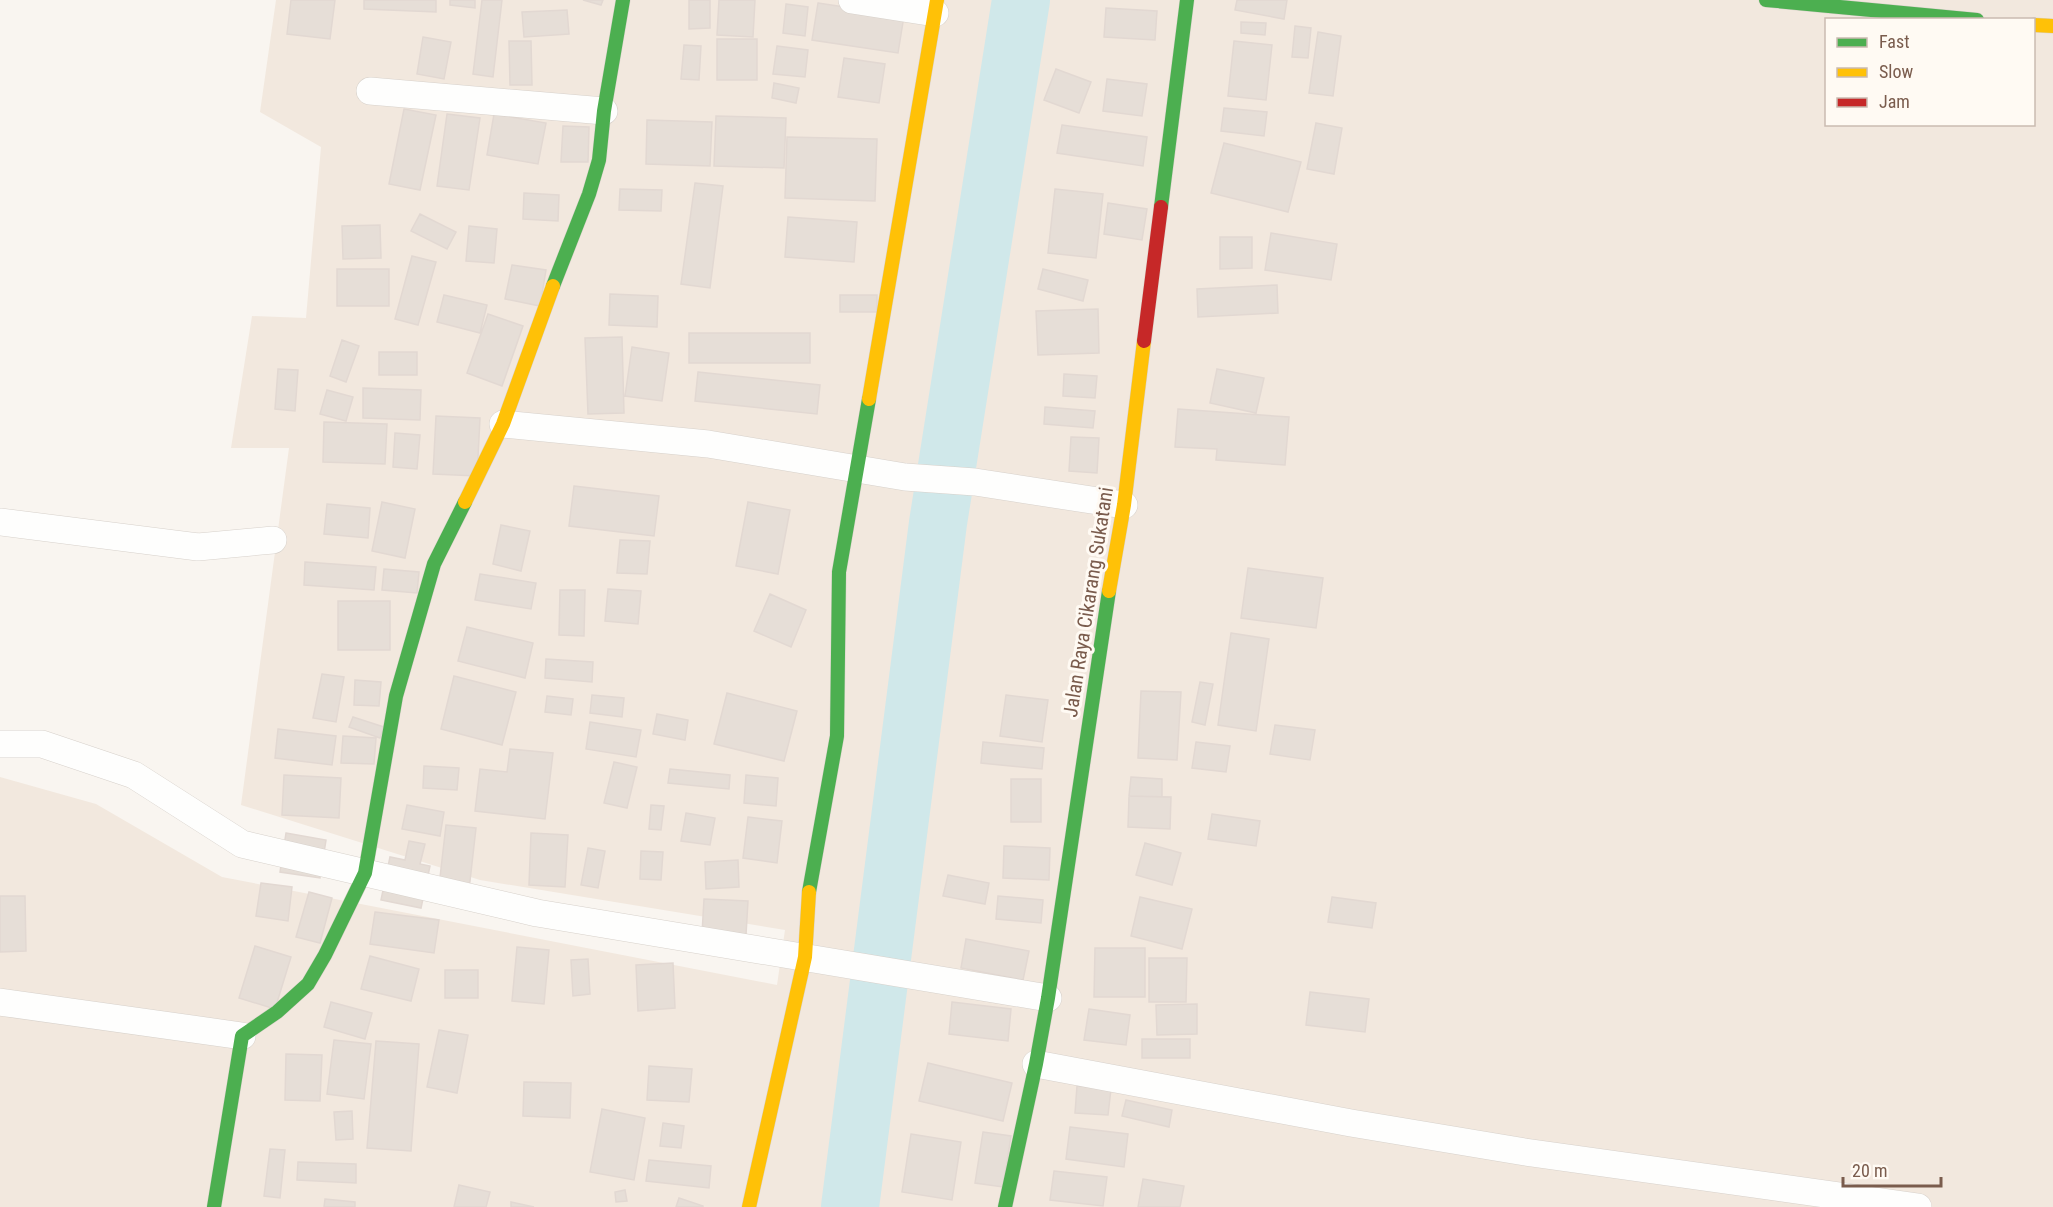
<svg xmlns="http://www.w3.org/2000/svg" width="2053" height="1207" font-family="'Roboto Condensed',sans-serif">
<rect width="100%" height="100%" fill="#f9f5f0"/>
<!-- residential -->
<path fill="#f2e8de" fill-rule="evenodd" d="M276,0h1777v1207h-2053v-430l96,27 126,73 555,108 8,-55 -305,-50 -239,-75 48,-357h-58l21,-132 54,2 15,-171 -61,-35zM1826,20h208v104h-208z"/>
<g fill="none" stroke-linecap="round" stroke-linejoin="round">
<!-- river -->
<path stroke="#d0e8ea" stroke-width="58" d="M850,1207l88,-684 83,-523"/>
</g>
<!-- building -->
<path fill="#e6ded7" stroke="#e2d8d2" stroke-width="1.5" d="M291,0h44l-5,39 -43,-5z
M364,0h72v12l-72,-3z
M450,0h25v8l-25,-3z
M482,0h20l-9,77 -20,-3z
M583,0h20l-2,5z
M689,0h21v28l-21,1z
M719,0h36l-2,37 -36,-2z
M1237,0h50l-3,19 -49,-9z
M818,3l86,13 -6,37 -86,-13z
M786,4l22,3 -3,29 -22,-3z
M1106,8l51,3 -2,29 -51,-3z
M567,10l2,24 -45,3 -2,-25z
M1241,22l25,1 -1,12 -24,-2z
M1295,26l16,2 -3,30 -16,-1z
M1318,32l23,4 -8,60 -24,-3z
M423,37l28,5 -7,37 -27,-5z
M717,39h40v41h-40z
M509,41h22l1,44h-22z
M1234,41l38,4 -6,55 -38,-4z
M684,45l17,1 -2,34 -18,-1z
M777,46l31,4 -3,27 -32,-3z
M844,58l41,6 -6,39 -41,-6z
M1056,69l35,13 -12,31 -35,-13z
M1107,79l40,5 -5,32 -39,-5z
M774,83l25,5 -3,15 -24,-5z
M1224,108l43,4 -3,24 -43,-5z
M404,109l32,6 -16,75 -31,-6z
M447,114l33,4 -11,72 -32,-4z
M494,114l52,9 -8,41 -51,-9z
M716,116l70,2 -2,50 -70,-2z
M647,120l65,2 -2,44 -64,-2z
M1316,123l26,5 -8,46 -27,-5z
M1062,125l85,12 -4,29 -86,-13z
M563,126l26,1 -1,35h-27z
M787,137l90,2 -2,62 -90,-3z
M1224,143l77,19 -13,50 -77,-19z
M695,183l28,3 -13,102 -29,-4z
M620,189l42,1 -1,21 -42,-1z
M1055,189l48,5 -7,64 -48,-5z
M524,193l35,2 -1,26 -35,-2z
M1108,203l39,6 -5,31 -38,-6z
M420,214l36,18 -9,17 -36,-18z
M788,217l69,5 -3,40 -69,-5z
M380,225l1,33 -38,1 -1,-33z
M469,226l28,3 -3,34 -28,-2z
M1271,233l66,11 -6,36 -66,-10z
M1220,237h32v31l-32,1z
M412,256l24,6 -18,63 -23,-6z
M512,265l34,5 -6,36 -35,-7z
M337,269h52v37h-52z
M1043,269l45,11 -5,21 -45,-12z
M1277,285l1,28 -80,4 -1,-28z
M610,294l48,2 -1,31 -48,-2z
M444,295l43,10 -7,28 -43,-11z
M840,295h37v17h-37z
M1098,309l1,44 -61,2 -2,-44z
M488,314l35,12 -21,60 -35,-13z
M689,333h121v30h-121z
M622,337l2,76 -36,1 -3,-76z
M342,340l17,6 -13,36 -16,-6z
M632,347l37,6 -7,48 -37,-5z
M379,352h38v23h-38z
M278,369l20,1 -3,41 -20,-2z
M1217,369l47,9 -8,35 -46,-10z
M698,372l122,13 -3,29 -122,-13z
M1064,374l33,2 -2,22 -32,-2z
M363,388l58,2 -1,30 -57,-2z
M327,390l26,7 -7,24 -26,-7z
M1045,407l50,4 -2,17 -49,-4z
M1178,409l111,8 -4,48 -69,-5 1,-11 -42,-2z
M436,416l44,2 -3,58 -44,-2z
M324,422l63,2 -2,40 -62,-2z
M395,433l25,2 -3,34 -24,-2z
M1071,437l28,1 -2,35 -28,-2z
M574,486l85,10 -5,40 -85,-10z
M382,502l33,7 -10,49 -33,-7z
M748,502l42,8 -12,64 -42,-8z
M327,504l43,4 -2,30 -44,-4z
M501,525l29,6 -9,40 -28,-7z
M620,540l30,1 -3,33 -30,-1z
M305,562l71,5 -2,23 -70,-5z
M1248,568l75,10 -7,50 -75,-10z
M384,569l35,3 -2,21 -35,-3z
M480,574l56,9 -5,26 -56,-9z
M608,589l33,2 -3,33 -33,-3z
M560,590h25l-1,46 -25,-1z
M770,594l36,16 -15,37 -37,-16z
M338,601h52v49h-52z
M467,627l66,16 -8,35 -67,-17z
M1231,633l38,6 -13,92 -38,-6z
M546,659l47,3 -1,20 -47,-4z
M322,674l22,3 -8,45 -23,-4z
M454,676l62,16 -14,53 -61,-16z
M355,680l26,2 -2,24 -25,-1z
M1200,682l13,2 -8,41 -13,-3z
M1141,691l40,1 -4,68 -39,-2z
M727,693l70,18 -13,50 -70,-17z
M592,695l32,3 -2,19 -32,-4z
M1006,695l42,5 -6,42 -42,-6z
M547,696l26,3 -2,16 -26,-3z
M657,714l31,6 -3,20 -32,-6z
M353,717l31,10 -4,11 -31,-11z
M590,722l51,8 -5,27 -50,-8z
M1275,725l40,5 -5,30 -40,-6z
M278,729l58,7 -4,29 -57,-7z
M343,736l33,2 -2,26 -33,-1z
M983,742l61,6 -2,21 -61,-6z
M1196,742l34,4 -4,26 -34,-4z
M510,749l43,4 -8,66 -70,-8 5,-42 27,3z
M614,762l23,5 -10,41 -23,-5z
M424,766l35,2 -2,22 -34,-2z
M670,769l60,6 -1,14 -61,-6z
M284,775l57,3 -2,40 -57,-3z
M746,775l32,3 -2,28 -32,-3z
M1131,777l31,2v18l-33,-1z
M1011,779h30v43h-30z
M1129,796l42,1 -1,32 -42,-2z
M407,805l37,7 -4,24 -38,-7z
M651,805l13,1 -3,24 -12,-1z
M686,813l29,5 -5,27 -29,-4z
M1212,814l48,7 -4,25 -48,-7z
M748,817l34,4 -5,42 -34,-5z
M446,825l30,3 -7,62 -30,-4z
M286,833l40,7 -6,38 -40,-6z
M531,833l37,2 -3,52 -36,-2z
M409,841l16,3 -5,20 10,2 -9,42 -40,-8 9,-43 15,3z
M1145,843l36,10 -9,32 -36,-10z
M1004,846l46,2 -1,32 -46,-2z
M588,848l17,3 -7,37 -17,-3z
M641,851l22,1 -2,28 -21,-1z
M738,860l1,27 -33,2 -1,-27z
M948,875l41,8 -4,21 -42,-8z
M261,883l31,4 -4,34 -32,-5z
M309,892l23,6 -12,45 -24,-6z
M0,896h25l1,55 -26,1z
M998,896l45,4 -2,23 -45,-4z
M1140,897l52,12 -10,40 -51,-13z
M1332,897l44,6 -4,25 -44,-6z
M704,899l44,2 -2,34 -44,-1z
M375,912l64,8 -5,33 -64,-9z
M966,939l63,12 -6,29 -62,-12z
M255,946l36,11 -16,52 -36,-11z
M517,947l32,3 -5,54 -32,-3z
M1095,948h50v49h-51z
M370,956l49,13 -8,32 -50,-12z
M1149,958h38l-1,44h-37z
M588,959l2,35 -17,2 -2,-36z
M673,963l2,45 -37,3 -2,-46z
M445,970h33v28h-33z
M1310,992l59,7 -4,33 -59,-7z
M331,1002l41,11 -7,26 -41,-12z
M952,1002l59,7 -3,32 -59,-7z
M1197,1004v30l-40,1 -1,-30z
M1089,1009l41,6 -4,30 -42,-5z
M439,1030l29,5 -11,58 -30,-6z
M1142,1039h48v19h-48z
M334,1040l37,4 -7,55 -37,-5z
M376,1041l43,3 -8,107 -44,-3z
M286,1054l36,1 -2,46 -35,-1z
M928,1063l84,20 -9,38 -84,-20z
M649,1066l43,3 -3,33 -42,-2z
M524,1082l47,1 -1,35 -47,-2z
M1077,1086l34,3 -3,26 -33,-2z
M1126,1100l46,10 -3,17 -47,-11z
M602,1109l43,9 -11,62 -44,-8z
M352,1111l1,28 -17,1 -2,-28z
M663,1123l21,3 -3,22 -21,-2z
M1070,1127l58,7 -4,33 -58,-8z
M983,1132l28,4 -8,51 -28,-4z
M911,1134l50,8 -9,58 -50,-8z
M270,1149l15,1 -5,48 -16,-2z
M649,1160l62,6 -2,22 -63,-7z
M298,1162l58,2v19l-59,-3z
M1054,1171l53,6 -4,29 -53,-6z
M1143,1179l41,7 -4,21h-42z
M459,1185l31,7 -4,15h-32z
M625,1190l2,11 -11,1 -1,-10z
M679,1198l24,8v1h-27z
M325,1199l30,3v5h-31z
M511,1202l23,5h-23z"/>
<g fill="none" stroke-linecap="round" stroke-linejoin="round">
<!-- street casing -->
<g stroke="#d7d1cb" stroke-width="28">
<path id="street" d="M852,0l83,13
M370,91l234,20
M503,424l205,20 197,33 70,5 149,23
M0,522l198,25 75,-7
M0,744h42l92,31 108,69 295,69 511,85
M0,1002l242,34
M1036,1064l315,59 174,29 393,55"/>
</g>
<!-- fast casing -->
<g stroke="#d9d2cb" stroke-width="15">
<path id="fast" d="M1766,0l211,20
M1161,207l26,-207
M553,286l36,-92 10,-34 5,-49 19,-111
M809,892l28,-156 2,-164 30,-173
M214,1207l28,-171 35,-24 31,-28 17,-29 40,-82 31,-177 38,-132 31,-62
M1005,1207l31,-143 12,-66 61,-407"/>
</g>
<!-- slow casing -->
<g stroke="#d9d2cb" stroke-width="15">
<path id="slow" d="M2034,25l19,1
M869,399l68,-399
M465,502l38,-78 50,-138
M1109,591l15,-86 20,-164
M749,1207l56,-250 4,-65"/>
</g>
<!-- jam casing -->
<g stroke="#d9d2cb" stroke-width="15">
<path id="jam" d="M1144,341l17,-134"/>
</g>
<!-- street -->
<use href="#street" stroke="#fefefd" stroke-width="27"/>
<!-- fast -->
<use href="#fast" stroke="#4caf50" stroke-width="14"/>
<!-- slow -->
<use href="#slow" stroke="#ffc107" stroke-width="14"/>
<!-- jam -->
<use href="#jam" stroke="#c62828" stroke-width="14"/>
</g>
<g text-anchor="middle" stroke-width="6" stroke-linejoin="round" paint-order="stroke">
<!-- street labels -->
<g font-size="20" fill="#7a5c4d" stroke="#fffaf3">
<text transform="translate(1088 602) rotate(-81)" y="7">Jalan Raya Cikarang Sukatani</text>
</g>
</g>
<!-- legend -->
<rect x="1825" y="18" width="210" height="108" fill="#fffaf3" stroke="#cabbb1" stroke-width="1.5"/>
<rect x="1837" y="38" width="30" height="9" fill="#4caf50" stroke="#cabbb1" stroke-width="1.5"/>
<text x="1879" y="48" font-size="18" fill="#7a5c4d">Fast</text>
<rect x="1837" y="68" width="30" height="9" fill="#ffc107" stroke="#cabbb1" stroke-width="1.5"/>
<text x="1879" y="78" font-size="18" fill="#7a5c4d">Slow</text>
<rect x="1837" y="98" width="30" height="9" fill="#c62828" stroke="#cabbb1" stroke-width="1.5"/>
<text x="1879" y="108" font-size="18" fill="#7a5c4d">Jam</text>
<!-- scale -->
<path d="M1843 1177v9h98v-9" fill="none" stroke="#7a5c4d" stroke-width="3"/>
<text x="1852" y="1177" font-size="18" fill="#7a5c4d" stroke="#fffaf3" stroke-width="4.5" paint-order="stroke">20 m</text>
</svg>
